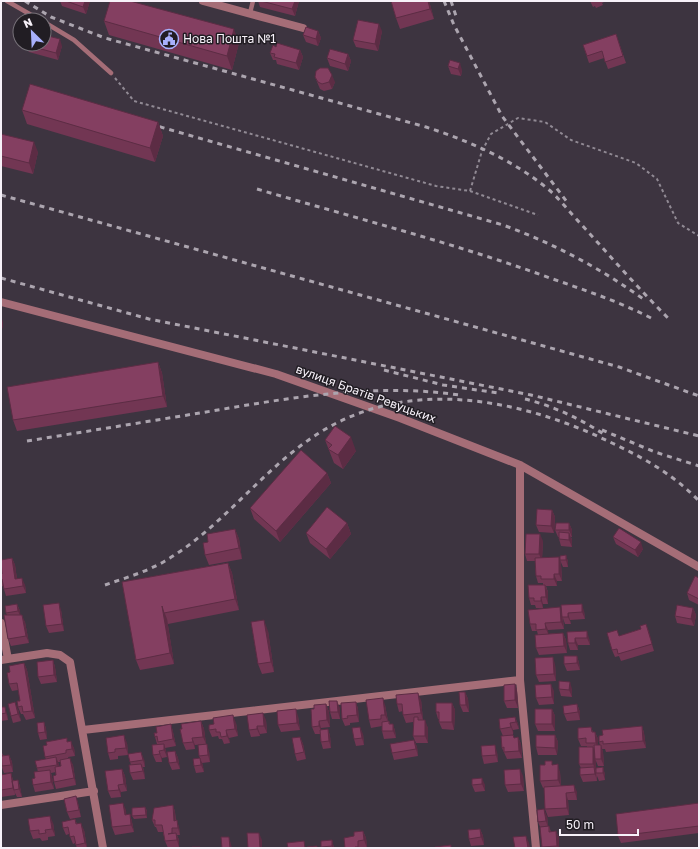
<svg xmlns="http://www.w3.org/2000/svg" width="700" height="849" font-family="'Golos Text',sans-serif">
<rect width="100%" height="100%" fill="#3d3440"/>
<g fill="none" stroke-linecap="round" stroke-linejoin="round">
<!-- path -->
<path stroke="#918a94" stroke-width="2" stroke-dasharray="3 3" stroke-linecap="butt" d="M115,78l19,23 302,85 34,5 12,-40 9,-17 27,-16 27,4 26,18 65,23 21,16 21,44 21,13
M470,191l68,24"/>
<!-- service -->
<path stroke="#a56d77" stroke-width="4.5" d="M7,1l33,19
M250,13l3,-12
M44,22l30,18 37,33"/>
<!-- minor -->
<path stroke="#a56d77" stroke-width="8" d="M203,1l100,27
M1,302l275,72 124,44 120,47 179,102
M520,465v215l16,168
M1,623l7,36
M1,660l46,-7 13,2 10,7 33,186
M83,730l437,-50
M1,805l93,-14"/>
<!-- rail -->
<path stroke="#aca5af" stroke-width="3" stroke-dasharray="5 5" stroke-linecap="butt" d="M25,1l26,16 54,21 321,89c43,14 87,33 122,62 12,10 22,24 33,35 29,32 57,64 87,94
M444,1l10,24 48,91 65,86
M451,1l5,15
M150,124l353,101c52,19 99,44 143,76
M257,189c98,29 197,54 293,89 34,12 68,23 101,40
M1,195l618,172 80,29
M1,278l148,41 382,76 168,41
M384,370l59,15 55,8
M525,399c28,7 56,20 80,36
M602,430l53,22 44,14
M27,441c62,-10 124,-20 185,-30 82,-14 164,-28 247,-16
M105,585c20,-7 41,-13 60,-24 58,-34 97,-92 154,-128 90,-57 203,-34 293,10 32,15 62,32 87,58"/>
</g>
<!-- wall -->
<path fill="#723653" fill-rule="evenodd" d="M60,1h30l-4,13 -24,-8z
M258,1h41l-4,15 -35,-9z
M391,1h38l5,18 -34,10 -4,-11z
M590,1h16l-4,2 1,2 -7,3 -1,-2 -2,1z
M104,21l135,22 -7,27 -123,-35z
M318,31l3,7 -3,8 -12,-4 -3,-7z
M382,31l-4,20 -22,-4 -3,-7z
M616,34l10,29 -18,6 -4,-11 -15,5 -6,-18z
M26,45l36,1 -4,14 -29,-8z
M276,47l24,3 3,7 -4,13 -22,-6 -1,-4h-3l-3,-7z
M348,54l3,7 -3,10 -18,-5 -3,-8z
M448,66l14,4 -1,6 -10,-2z
M315,77l20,5 -3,7 -8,2 -4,-2z
M22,110l136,12 5,14 -8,26 -128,-38z
M1,134l37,18 -5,22 -32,-8z
M158,362l4,11 5,34 -150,24 -4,-11z
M325,440l31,11 -13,18 -9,-6z
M327,473l4,10 -51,59 -26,-23 -4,-11z
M552,510l3,7 -1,16 -15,-1 -3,-7z
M347,523l4,11 -21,25 -20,-16 -4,-10z
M569,523l3,7v7h-1l1,3v7l-11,-1 -2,-7v-2h-1l-3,-7z
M235,529l4,10 3,20 -33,6 -4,-10z
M613,537l30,12 -5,8 -22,-13z
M543,541l-1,17 17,-1 2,7 1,17h-5v5h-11l2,6v12h-5v4h-7l-1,-3h-4l-2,-7 14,-13v-2h-5l-2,-7 -1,-15h-8l-2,-7z
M566,555l2,7v5h-5l-3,-7z
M12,558l3,7 2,14 8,6 1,8 -20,3 -3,-10 -2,1v-13h1z
M228,563l4,10 7,37 -71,14 -1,-5 7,45 -34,6 -4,-10 -14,-78z
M699,578v27l-10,-5 -2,-7z
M17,604l3,7v4l5,7 4,21 -18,3 -3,-7 -1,-24 -1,-2z
M693,608l3,7 -2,11 -17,-3 -2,-7z
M61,610l3,21 -15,2 -3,-7z
M584,611l1,8 -15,1 1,4h-6l-2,-6 1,11 -16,1v4l15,-1 3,7 1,13 -28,2 -3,-7 2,-13 -1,-4h-5l-2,-7 32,-10z
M646,624l8,27 -33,10 -2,-5 -4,1 -3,-7 7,-14 22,-7z
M268,631l6,41 -12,2 -4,-10z
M567,632l22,6 1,7h-12v5h-8l-2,-7z
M577,656l2,7 1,7 -13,1 -3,-7z
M53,660l2,7 2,15 -16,2 -3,-7z
M24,663l3,7 8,48 -9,2 -3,-6h-2l-3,-7 2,-6 -2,-11 -6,1 -3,-7z
M555,664l1,17 -17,1 -3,-7z
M515,684l2,7 1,17h-11l-3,-7z
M559,689h13v8l-11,-1z
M554,691v13l-15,1 -3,-7z
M465,692l3,7 1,13h-6l-3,-7z
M421,700l2,20 5,8v15h-12l-3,-7v-14l-7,1 -3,-8v-4l-4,1 -2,-8z
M356,702l2,7 1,13 -9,1v2l-5,1 -3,-7z
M452,703l3,7 -1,20 -12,-1 -3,-7v-3h-1l-2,-7z
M1,704v3l6,7 1,6 -7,1z
M326,704l3,8 1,15 -9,1v2l7,-1 2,7 1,12 -8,1 -2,-7 -1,-8h-5l-3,-7 2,-18z
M577,704l3,8v8l-13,1 -3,-7z
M385,705l3,16h1l1,3h3l2,7 1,7 -12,1 -2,-8v-5l-11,2 -2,-8z
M340,708v11h-8l-2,-7z
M18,709l3,12 -8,2 -2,-7z
M552,709l3,7v15h-17l-3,-7z
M298,716l2,14 -19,2 -3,-7z
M515,717l3,7 1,5 -6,1v5l1,3 4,-1 3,7 1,14 -15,1 -5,-11 1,-12 -3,-7z
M266,720l1,13 -7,1v2l-9,1 -2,-7z
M201,721l3,8 2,15 -11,1v4l-9,1 -3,-7 -1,-14z
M44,722l2,7 1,10 -7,1 -2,-7z
M236,723l2,13 -9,2 1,5 -6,1 -2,-5h-3l-1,-3 -6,1 -3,-7z
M171,724l2,8 3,14 -11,2 1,3 1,6 -5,1v4h-6l-3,-7 6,-10v-1h-2l-2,-7 2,-4z
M642,726l2,7 2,15 -40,4 -1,-3h-3l1,3 1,14h-6l-2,-5v11l7,-5 2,8v5l-6,1 -2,-5v5l-14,1 -3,-7 1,-7 -2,-4 8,-17v-1h-6l-3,-7 13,-12 2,5h2l3,7v6h2l-1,-3 4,-7z
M363,734l1,11 -8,1 -2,-7z
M555,735l3,7 -1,13h-19l-2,-8z
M300,737l3,7 3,15 -9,2 -2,-7z
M414,740l3,7 1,9 -24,4 -2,-7z
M68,741l6,7 1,8 -7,1 1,2 4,6 3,20 -20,4 -2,-7 2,-7v-3l-5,1 1,4 2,12 -19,3 -2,-7 5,-13 -1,-4 9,-9 -1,-2zM58,762h2l1,4 -2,1z
M127,743l1,11 16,5 1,8h-2l1,4 1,8 -12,1 -3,-7 1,-8 -3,-10 -10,1v3l-8,1 -2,-7z
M1,751l2,4h6l3,7 1,10 -9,1 -3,-8z
M175,751l3,7 2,11 -8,1 -3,-7z
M209,751l1,11 -8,1 2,9 -8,1 -2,-7 6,-8 -1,-2z
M497,752l1,10 -14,2 -2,-8z
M554,765l6,7 1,14 16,6v8h-9l1,15 -21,2 -3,-8 -1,-21h-1l-3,-7z
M122,769l3,7 2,15 -6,1v5l-10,1 -3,-7z
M11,773l2,7h5l2,7 2,10h-5l-2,-4v2l-14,2v-22z
M523,776l1,15 -16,1 -3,-7z
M472,779l13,6v6l-10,1 -3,-7z
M76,796l2,7 3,14 -11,2 -3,-7z
M699,803v30l-78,10 -3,-7z
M173,805l2,7 1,8 3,7 1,8h-3l2,5v7l-11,1 -3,-7 -2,-9h-5l-2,-5h-1l-3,-7z
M145,807l2,4v7l-13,1 -2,-3z
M126,810v5l4,-1 2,8 2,10 -19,3 -3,-8z
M547,816l1,10h1l2,6 5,-1 3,7v10h-17l-1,-19 -3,-7z
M75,819l2,5 7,6 3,18h-10l-2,-5 -2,1 -4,-10 -3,1 -3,-7z
M53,823l2,13 -7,1v3l-6,1 -2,-3 -7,1 -3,-8z
M480,829l3,7 1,9 -13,1 -2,-7z
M363,831l3,7 1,10h-22l9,-12z
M332,840l2,8h-13v-1z"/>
<!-- shaded-wall -->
<path fill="#5c2c44" d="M85,1h5l-4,13 -3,-7z
M295,1h4l-4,15 -3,-7z
M428,1h1l5,18 -4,-10z
M379,24l3,7 -4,20 -3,-7z
M234,29l5,14 -7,27 -5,-14z
M318,31l3,7 -3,8 -2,-7z
M60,39l2,7 -4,14 -2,-7z
M300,50l3,7 -4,13 -3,-7z
M348,54l3,7 -3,10 -3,-7z
M460,63l2,7 -1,6 -3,-7z
M332,75l3,7 -3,7 -3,-7z
M158,122l5,14 -8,26 -5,-14z
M34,142l4,10 -5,22 -4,-11z
M1,316l2,6v7l-2,-4z
M158,362l4,11 5,34 -4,-11z
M351,437l5,14 -13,18 -5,-14z
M327,473l4,10 -51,59 -4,-11z
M552,510l3,7 -1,16 -3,-7z
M347,523l4,11 -21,25 -4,-10z
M569,523l3,7v7l-3,-7z
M235,529l4,10 3,20 -3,-11z
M569,533l3,7v7l-3,-7z
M540,534l3,7 -1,20 -3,-7z
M641,542l2,7 -5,8 -3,-7z
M566,555l2,7v5l-2,-7z
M559,557l2,7 1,17 -3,-7z
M12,558l3,7 3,21 -3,-7z
M228,563l4,10 7,37 -4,-11z
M554,574l3,7v5l-3,-7z
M22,578l3,7 1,8 -3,-7z
M545,585l3,7v12l-2,-7z
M541,597l2,7v4l-2,-7z
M59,603l2,7 3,21 -2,-7z
M17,604l3,7 1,7 -3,-7z
M582,604l2,7 1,8 -3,-7z
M162,606l5,13 7,45 -4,-11z
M560,607l2,7 2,15 -3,-7z
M693,608l3,7 -2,11 -3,-7z
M568,613l2,7 1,4 -3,-7z
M22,615l3,7 4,21 -3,-7z
M264,620l4,11 6,41 -3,-10z
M545,623l3,7 1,6 -3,-7z
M646,624l3,7 5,20 -2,-7z
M587,631l2,7 1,7 -3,-7z
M563,633l3,7 1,13 -3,-7z
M575,638l3,7v5l-3,-7z
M577,656l2,7 1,7 -3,-7z
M553,657l2,7 1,17 -2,-7z
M53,660l2,7 2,15 -3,-7z
M24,663l3,7 8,48 -3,-7z
M570,682l2,7v8l-3,-7z
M515,684l2,7 1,17 -3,-8z
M551,684l3,7v13l-2,-7z
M465,692l3,7 1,13 -3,-7z
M418,693l3,7 2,20 -2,-7z
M383,698l2,7 3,17 -3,-7z
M337,701l3,7v11l-2,-7z
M15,702l3,7 3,12 -3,-7z
M356,702l2,7 1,13 -2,-7z
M452,703l3,7 -1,20 -2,-8z
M326,704l3,8 1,15 -3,-7z
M577,704l3,8v8l-2,-8z
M5,707l2,7 1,6 -2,-7z
M296,709l2,7 2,14 -3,-7z
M552,709l3,7v15l-3,-7z
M263,713l3,7 1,13 -3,-7z
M233,715l3,8 2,13 -3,-7z
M515,717l3,7 1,5 -3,-7z
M425,720l3,8v15l-3,-7z
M201,721l3,8 2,15 -3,-7z
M319,721l2,7 1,6 -3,-8z
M44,722l2,7 1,10 -2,-7z
M510,723l3,7 1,5 -3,-8z
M171,724l2,8 3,14 -3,-7z
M393,724l2,7 1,7 -3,-7z
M257,726l3,8v2l-3,-7z
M642,726l2,7 2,15 -3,-7z
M360,727l3,7 1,11 -2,-7z
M328,729l2,7 1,12 -2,-7z
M226,730l3,8 1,5 -3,-7z
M595,732l3,7v11l-2,-7z
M124,735l3,8 1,12 -2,-7z
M555,735l3,7 -1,13 -2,-7z
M300,737l3,7 3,15 -2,-7z
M518,737l3,7 1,14 -3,-7z
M192,738l3,7v4l-2,-7z
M414,740l3,7 1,9 -2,-7z
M71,741l3,7 1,8 -3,-7z
M164,744l2,7 1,6 -3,-7z
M207,744l2,7 1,11 -2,-7z
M495,745l2,7 1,10 -2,-7z
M601,745l2,7 1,14 -3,-7z
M593,747l2,7v5l1,2v10l-3,-7z
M159,751l3,7v4l-2,-8z
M175,751l3,7 2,11 -3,-7z
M141,752l3,7 1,8 -2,-7z
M9,755l3,7 1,10 -2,-7z
M56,757l3,7 1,8 -3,-7z
M70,758l3,7 3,20 -2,-7z
M200,758l3,7 1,7 -3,-7z
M141,764l3,7 1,8 -2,-8z
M558,764l2,8 1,15 -3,-7z
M594,767l2,6 1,8 -2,-7z
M603,767l2,8v5l-2,-7z
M122,769l3,7 2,15 -3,-7z
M520,769l3,7 1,15 -3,-7z
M50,770l2,7 2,12 -3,-7z
M11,773l2,8 1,9 1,5 -2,-7z
M482,778l3,7v6l-3,-7z
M18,780l2,7 2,10 -3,-8z
M118,785l3,7v5l-2,-7z
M574,785l3,7v8l-2,-8z
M566,793l2,7 1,15 -2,-7z
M76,796l2,7 3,14 -2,-7z
M123,803l3,7 1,12 -2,-7z
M173,805l2,7 1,16 -2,-7z
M145,807l2,4v7l-1,-3z
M544,809l3,7 1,12 -2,-7z
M130,814l2,8 2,10 -3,-7z
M50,816l3,7 2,13 -3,-7z
M177,820l2,7 1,8 -2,-7z
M81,823l3,7 3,18 -2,-5z
M480,829l3,7 1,9 -3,-8z
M363,831l3,7 1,10 -3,-8z
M556,831l3,7v10h-1l-1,-2z
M176,833l3,7v7l-2,-7z
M259,833l3,7v8h-2z
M526,836l3,7 1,5h-2z
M229,837l2,7 1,4h-2z
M332,840l2,8h-2z"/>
<!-- building -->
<path fill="#843f61" stroke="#5c2c44" d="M66,1h19l-2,6z
M110,1h20l104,28 -7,27 -123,-35z
M261,1h34l-3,8z
M391,1h37l2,8 -34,9z
M358,20l21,4 -4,20 -22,-4z
M306,27l12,4 -2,8 -13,-4z
M616,34l7,22 -18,6 -3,-11 -15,5 -4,-11z
M44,35l16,4 -4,14 -30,-8 1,-1h17z
M277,43l23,7 -4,13 -22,-6 1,-3 -5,-1 3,-8 3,2z
M330,49l18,5 -3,10 -18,-6z
M450,60l10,3 -2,6 -10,-3z
M320,68h8l4,7 -3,7 -7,2 -4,-2 -3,-5 1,-6z
M30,84l128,38 -8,26 -128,-38z
M1,134l33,8 -5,21 -28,-7z
M158,362l5,34 -150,24 -6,-33z
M335,426l16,11 -13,18 -10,-6 4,-4 -7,-5z
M301,450l26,23 -51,58 -26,-23z
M327,507l20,16 -21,26 -20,-16z
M537,509l15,1 -1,16 -15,-1z
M556,523h13v7h-14z
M619,528l22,14 -6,8 -22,-13z
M235,529l4,19 -34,7 -2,-12 5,-1 -1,-8z
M559,532l10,1v7l-10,-1z
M526,534h14l-1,20h-14z
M566,555v5h-6v-4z
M559,557v17h-5v5h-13v-3h-5l-1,-18z
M12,558l3,21 7,-1 1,8 -19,3 -2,-10h-1v-5h1l-1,-14z
M228,563l7,36 -71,14 -2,-7 8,47 -34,7 -14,-78z
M695,576l4,2v21l-12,-6z
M528,585h17l1,12h-5v4h-7v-3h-5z
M59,603l3,21 -16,2 -3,-21z
M17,604l1,7 -12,2 -1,-7z
M582,604v8l-14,1v4h-6l-1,-12z
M677,605l16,3 -2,11 -16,-3z
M560,607l1,15 -16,1 1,6 -10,1v-6h-6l-2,-14z
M4,615h18l4,21 -18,3z
M264,620l7,42 -13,2 -7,-42z
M646,624l6,20 -34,10 -1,-5 -5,1 -5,-17 10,-3 2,6 22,-7 -1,-3z
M587,631v7h-12v5h-7l-1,-11z
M563,633l1,13 -28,2 -1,-13z
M564,656h13v7l-13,1z
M553,657l1,17 -18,1 -1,-17z
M53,660l1,15 -16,2 -1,-15z
M24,663l8,48 -9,1 -1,-6 -4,1 -1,-6h3l-3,-18 -8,1 -2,-11 3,-1 -1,-6z
M559,681l11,1 -1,8 -10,-1z
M515,684v16l-11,1v-16z
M551,684l1,13 -16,1 -1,-13z
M459,692h6l1,13h-6z
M418,693l3,20 -18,2 -1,-11h-5l-1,-9z
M383,698l2,17h-4v4l-12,1 -3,-20z
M329,701h8l1,11h-8z
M15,702l3,12 -7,2 -3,-12z
M356,702l1,13 -10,1 1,2 -6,1 -1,-16z
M436,703h16v19h-13v-10h-3z
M326,704l1,16 -8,1v5l-7,1 -1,-18h3v-4z
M577,704l1,8 -14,2 -1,-8z
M1,707h4l1,6 -5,1z
M296,709l1,14 -19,2 -1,-14z
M535,709h17v15h-17z
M263,713l1,13h-7v3l-8,1 -2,-15z
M233,715l2,14 -9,1 1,6 -6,1 -1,-5h-4v-3l-7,1v-5l5,-1 -1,-6z
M414,717h4v3h7v16h-12z
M515,717l1,5 -6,1 1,4 -11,2 -1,-10z
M201,721l2,16 -11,1 1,4 -10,1 -3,-14h2l-1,-5z
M389,721v3h4v7h-11v-9z
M44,722l1,10 -7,1 -1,-10z
M171,724l2,15 -15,3 -1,-6 -2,1 -1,-4h3l-1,-6z
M642,726l1,15 -40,3v-3l-4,1v-6l4,-1 -1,-5z
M360,727l2,11 -8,1 -2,-11z
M591,727l1,5h3l1,11h-10v-5l-8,1v-11z
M328,729l1,12 -8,1 -1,-12z
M124,735l2,13 -11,1v3l-7,1 -2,-15z
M513,735l1,3 4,-1 1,14 -15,1v-5l-2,1 -1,-12z
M536,735h19v13l-19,-1z
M300,737l4,15 -9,2 -3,-16z
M67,738v4l4,-1 1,8 -6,1v3l-21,4 -2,-11 4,-1 -1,-3z
M414,740l2,9 -24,4 -2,-9z
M164,744v6l-5,1 1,3 -7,1 -1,-10z
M207,744l1,11 -9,1 -1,-11z
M495,745l1,10 -14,1 -1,-10z
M594,745h7v14h-6z
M579,747h14v17h-14z
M1,751l1,5 7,-1 2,10 -9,1z
M175,751l2,11 -8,1 -2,-11z
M141,752l2,8 -13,2 -2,-8z
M56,757l1,8 -20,3 -2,-7z
M70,758l4,20 -20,4 -1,-6 3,-1 -1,-8 6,-1 -1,-6z
M200,758l1,7 -7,1 -1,-7z
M545,761h7v4l6,-1v16l-18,1v-16h5z
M141,764l2,7 -13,2 -1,-8z
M594,767l1,7 -15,1v-7z
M603,767v6h-7v-5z
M122,769l2,15 -6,1 1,5 -11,1 -3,-20z
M520,769l1,15 -16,1 -1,-15z
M50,770l1,12 -18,3 -1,-6 3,-1 -1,-6z
M11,773l2,15 -12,2v-15z
M482,778v6l-10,1v-6z
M18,780l1,9 -5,1 -2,-9z
M574,785l1,7 -9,1 1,15 -22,1 -1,-22z
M76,796l3,14 -12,2 -3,-13z
M123,803l2,12 5,-1 1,11 -19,2 -3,-22z
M699,803v23l-81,10 -2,-22z
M173,805l1,16 3,-1 1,8h-6v5l-4,1 8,-1 1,7 -12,1 -3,-16h-7v-5h-3l2,-12z
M145,807l1,8 -14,1v-8z
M544,809l2,12 -8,1 -1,-12z
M50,816l2,13 -7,1 1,3 -7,1v-4l-9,1 -2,-12z
M75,819l1,5 5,-1 4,20 -9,2 -2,-9 -4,1 -2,-10 -5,1 -1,-6z
M549,826v6l7,-1 1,15 -15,1 -2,-20z
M480,829l1,8 -12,2 -1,-9z
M363,831l1,9 -6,1v6h-3v1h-10l-1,-10 10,-2v-4z
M247,833h12l1,15h-12z
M526,836l2,12h-13l-2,-11z
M221,837h8l1,11h-8z
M332,840v6l-11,1v-6z
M304,841l1,7h-17l-1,-5z
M451,845v3h-16v-1z
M317,846v2h-10v-1z
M192,847h8v1h-8z"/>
<!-- icons -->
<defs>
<g id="civic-ring" transform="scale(1)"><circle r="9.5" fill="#211d23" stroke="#a8b0fc" stroke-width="1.5"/><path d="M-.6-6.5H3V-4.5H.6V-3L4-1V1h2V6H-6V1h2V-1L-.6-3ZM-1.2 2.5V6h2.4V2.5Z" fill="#a8b0fc"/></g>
</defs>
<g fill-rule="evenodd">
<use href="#civic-ring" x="169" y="39"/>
</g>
<g text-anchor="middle" stroke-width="3" stroke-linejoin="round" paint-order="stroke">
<!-- poi labels -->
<g font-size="12" fill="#f7f1f9" stroke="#211d23" text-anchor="start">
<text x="183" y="43">Нова Пошта №1</text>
</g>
<!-- street labels -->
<g font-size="12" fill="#f7f1f9" stroke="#211d23">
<text transform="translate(366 394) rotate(20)" y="4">вулиця Братів Ревуцьких</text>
</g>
</g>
<!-- border -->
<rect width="700" height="849" fill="none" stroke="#f7f1f9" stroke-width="4"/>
<!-- north arrow -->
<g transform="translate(32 32) rotate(336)"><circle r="19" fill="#211d23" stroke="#777279"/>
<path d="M0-3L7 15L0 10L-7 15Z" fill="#a8b0fc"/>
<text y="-6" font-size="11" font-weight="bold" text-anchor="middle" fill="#f7f1f9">N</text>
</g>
<!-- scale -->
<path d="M560 829v6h78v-6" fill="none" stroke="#f7f1f9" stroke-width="2"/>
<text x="566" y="829" font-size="12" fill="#f7f1f9" stroke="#211d23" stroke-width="3" paint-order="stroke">50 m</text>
</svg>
